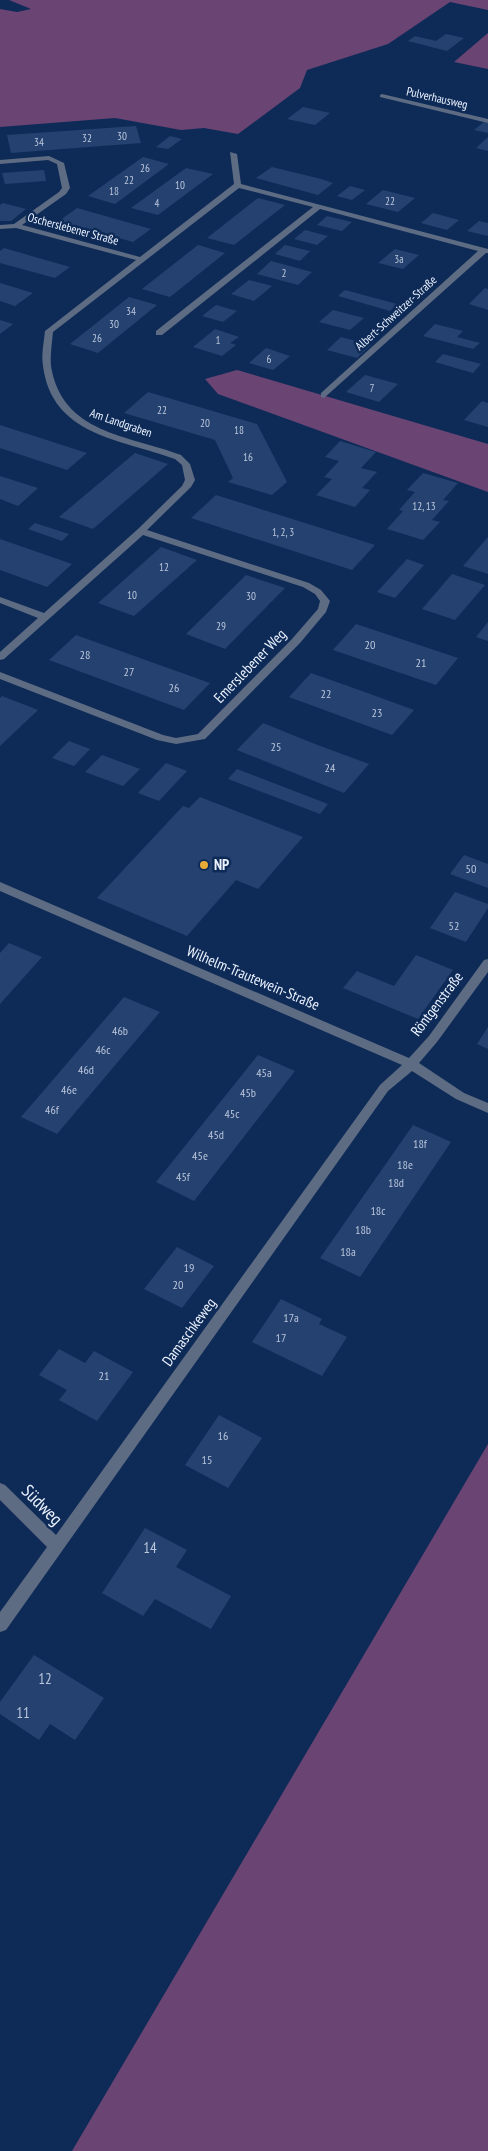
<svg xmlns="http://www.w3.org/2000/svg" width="488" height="2151" font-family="'PT Sans Narrow',sans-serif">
<rect width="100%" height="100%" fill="#0e2b58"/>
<!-- green -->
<path fill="#6a4473" d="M9,0h479v10l-38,-8 -62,42 -81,26 -7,18 -62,46 -34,-6 -23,2 -66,-12 -115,9v-118l17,3 14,-3z
M488,33v36l-34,-7z
M237,370l251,74v48l-270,-98 -13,-15z
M488,1444v707h-416z"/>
<!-- building -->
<path fill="#244170" d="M446,34l18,4 -17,13 -39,-10 7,-5 21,5z
M303,107l27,6 -15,12 -28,-6z
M484,122l4,1v10l-14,-3z
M136,126l5,17 -130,10 -4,-18z
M170,136l12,3 -14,10 -12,-2z
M488,137v14l-12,-3z
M143,157l26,7 -54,40 -27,-8z
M272,167l49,12 12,4 -15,12 -62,-17z
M186,168l27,6 -55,41 -27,-7z
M44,170l2,11 -41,3 -3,-11z
M350,186l15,4 -13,10 -15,-4z
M383,190l32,8 -17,14 -32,-8z
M258,198l27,7 -51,40 -27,-7z
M3,203l23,6 -15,12h-11v-16z
M77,208l74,21 -18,13 -74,-21z
M433,213l26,7 -12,10 -26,-7z
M327,216l25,6 -10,9 -25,-6z
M479,221l9,2v13l-21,-5z
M305,230l23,6 -11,9 -23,-6z
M198,245l27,8 -55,44 -28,-8z
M285,245l25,6 -10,10 -25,-7z
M4,248l66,19 -15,11 -55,-15v-12z
M395,249l24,6 -16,14 -25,-6z
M271,261l41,11 -14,13 -41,-11z
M249,280l23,6 -18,15 -23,-7z
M0,283l33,10 -18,13 -15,-5z
M485,288l3,1v21l-19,-6z
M345,290l52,14 -7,7 -52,-15z
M129,297l28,8 -59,48 -28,-9z
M216,305l21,6 -14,11 -21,-6z
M333,310l31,8 -14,12 -31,-8z
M0,320l13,4 -13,10z
M435,324l28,7 -6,6 23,6 -7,6 -50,-13z
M215,329l24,8 -9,6 6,2 -14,11 -29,-9z
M341,337l30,8 -14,13 -30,-8z
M266,348l24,8 -17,14 -24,-7z
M443,354l38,10 -8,9 -38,-11z
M365,375l33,9 -19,18 -33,-10z
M148,392l109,32 30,58 -15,13 -44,-13 5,-4 -18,-38 -91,-27z
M482,401l6,2v24l-24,-7z
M0,425l87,28 -20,17 -67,-22z
M340,441l36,11 -15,16 16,4 -15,16 8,2 -15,17 -39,-12 16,-16 -8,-2 15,-16 -14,-4z
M135,453l33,11 -75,65 -34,-12z
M423,473l35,10 -15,17 6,1 -17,19 8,2 -17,18 -36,-11 16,-18 -4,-1 16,-18 -8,-2z
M0,476l38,12 -20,18 -18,-7z
M216,495l159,50 -23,25 -161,-52z
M35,523l34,11 -7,7 -34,-12z
M488,537v37l-25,-8z
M0,539l72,25 -25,23 -47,-17z
M161,547l36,13 -63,56 -36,-13z
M407,559l17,6 -29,33 -18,-6z
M452,574l33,11 -30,35 -33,-11z
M246,575l39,13 -60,61 -39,-15z
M488,622v19l-12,-4z
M356,624l102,34 -22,27 -103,-35z
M76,635l89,32 45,16 -26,27 -135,-50z
M311,673l51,18 52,19 -22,25 -103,-38z
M2,696l36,14 -38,36v-48z
M263,723l52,21 54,20 -25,29 -107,-43z
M69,741l21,8 -16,17 -22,-8z
M102,755l38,14 -17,17 -38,-14z
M166,763l21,8 -28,30 -21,-8z
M237,769l91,35 -8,10 -92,-35z
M200,797l103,40 -45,52 -22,-9 -49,56 -90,-38 86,-92 6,2z
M464,855l24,9v24l-38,-14z
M455,892l33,12v4l-22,34 -36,-14z
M9,943l33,14 -42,47v-51z
M416,955l37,15 -35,49 -75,-31 14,-17 37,15z
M124,997l36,15 -103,122 -36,-17z
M488,1027v22l-11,-5z
M258,1055l37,16 -101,130 -38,-19z
M413,1125l38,17 -91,135 -40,-19z
M177,1247l37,19 -32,42 -38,-19z
M281,1299l41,20 -3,5 28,13 -25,39 -70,-34z
M59,1349l26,14 9,-12 39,21 -36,49 -38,-21 8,-10 -28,-15z
M219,1415l43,23 -34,50 -43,-23z
M145,1528l42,22 -11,17 55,29 -20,33 -56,-30 -12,17 -41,-23z
M34,1655l70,43 -29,42 -25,-16 -11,16 -39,-26v-12z"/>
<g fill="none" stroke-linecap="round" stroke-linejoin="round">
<!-- minor -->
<path fill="#5e6c83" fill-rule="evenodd" d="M382,94l106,25v4l-108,-26v-2z
M230,152l7,2 4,30 247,65v4h-2l-162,145 -3,-1v-4l157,-142 -158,-42 -158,126h-6v-4l157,-124 -74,-19 -186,144c-1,11 -3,23 -2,34 11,68 77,69 130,89l9,9 5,16 -4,7 -44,43 162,53 12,7 9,11 -4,11 -26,31 -95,96 -29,5 -19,-4 -157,-61v-7l163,63 13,3 22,-4 94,-95 26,-30 2,-8 -5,-7 -12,-7 -160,-52 -139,124 -4,1v-8l38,-34 -38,-15v-6l44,16 94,-84 44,-43 3,-6 -3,-15 -7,-6c-54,-20 -123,-23 -132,-93 -2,-12 1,-24 2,-35l91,-71 -120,-32 -16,1v-4l14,-1 45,-32 3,-4 -5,-24 -9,-4 -48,4v-4l49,-4 15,7 6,25 -4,6 -44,31 118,32 94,-73z
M0,882l409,176 20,-22 55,-76 4,-1v13l-51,70 -18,21 45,30 24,10v10l-32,-14 -44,-28 -24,20 -382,539 -6,2v-20l47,-65 -47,-47v-17l5,2 51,50 324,-450 22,-20 -402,-174z"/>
</g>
<!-- markers -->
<circle fill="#e8ab37" stroke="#0e2b58" stroke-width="2" cx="204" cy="865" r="5"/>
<g text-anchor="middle" stroke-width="5" stroke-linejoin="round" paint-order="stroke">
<!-- far-number labels -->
<g font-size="11" fill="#bac6db">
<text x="122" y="140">30</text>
<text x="87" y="142">32</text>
<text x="39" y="146">34</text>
<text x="145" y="172">26</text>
<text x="129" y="184">22</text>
<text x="180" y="189">10</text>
<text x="114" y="195">18</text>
<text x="390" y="205">22</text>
<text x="157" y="207">4</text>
<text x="399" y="263">3a</text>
<text x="284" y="277">2</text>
<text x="131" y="315">34</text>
<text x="114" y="328">30</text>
<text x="97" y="342">26</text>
<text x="218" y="344">1</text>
<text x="269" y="363">6</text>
<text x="372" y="392">7</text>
<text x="162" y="414">22</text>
<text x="205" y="427">20</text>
<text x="239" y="434">18</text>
<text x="248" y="461">16</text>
<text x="424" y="510">12, 13</text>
<text x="283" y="536">1, 2, 3</text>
<text x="164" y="571">12</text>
<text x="132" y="599">10</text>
<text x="251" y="600">30</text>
<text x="221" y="630">29</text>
</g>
<!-- far-street labels -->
<g font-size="12" fill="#ecf3ff" stroke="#0e2b58">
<text transform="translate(437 98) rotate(13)" y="4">Pulverhausweg</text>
<text transform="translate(73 229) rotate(15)" y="4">Oscherslebener Straße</text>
<text transform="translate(396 313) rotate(-42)" y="4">Albert-Schweitzer-Straße</text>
<text transform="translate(121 423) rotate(19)" y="4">Am Landgraben</text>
</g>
<!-- number labels -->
<g font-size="12" fill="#bac6db">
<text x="370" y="649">20</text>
<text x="85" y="659">28</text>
<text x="421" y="667">21</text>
<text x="129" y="676">27</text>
<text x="174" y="692">26</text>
<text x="326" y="698">22</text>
<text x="377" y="717">23</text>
<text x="276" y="751">25</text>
<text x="330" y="772">24</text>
<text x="471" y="873">50</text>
<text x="454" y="930">52</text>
<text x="120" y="1035">46b</text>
<text x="103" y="1054">46c</text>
<text x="86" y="1074">46d</text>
<text x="264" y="1077">45a</text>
<text x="69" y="1094">46e</text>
<text x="248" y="1097">45b</text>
<text x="52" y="1114">46f</text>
<text x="232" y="1118">45c</text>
<text x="216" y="1139">45d</text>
<text x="420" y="1148">18f</text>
<text x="200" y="1160">45e</text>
<text x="405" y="1169">18e</text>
<text x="183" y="1181">45f</text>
<text x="396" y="1187">18d</text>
<text x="378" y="1215">18c</text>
<text x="363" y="1234">18b</text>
<text x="348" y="1256">18a</text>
<text x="189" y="1272">19</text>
<text x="178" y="1289">20</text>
<text x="291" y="1322">17a</text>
<text x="281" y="1342">17</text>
<text x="104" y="1380">21</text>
<text x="223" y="1440">16</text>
<text x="207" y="1464">15</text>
</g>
<!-- street labels -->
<g font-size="15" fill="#ecf3ff" stroke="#0e2b58">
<text transform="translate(250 666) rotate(-46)" y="5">Emerslebener Weg</text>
<text transform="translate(253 978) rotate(23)" y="5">Wilhelm-Trautewein-Straße</text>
<text transform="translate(437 1004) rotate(-53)" y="5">Röntgenstraße</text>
<text transform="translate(189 1332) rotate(-54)" y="5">Damaschkeweg</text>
</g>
<!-- poi labels -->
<g font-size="15" font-weight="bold" fill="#ecf3ff" stroke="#0e2b58" text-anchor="start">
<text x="214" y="870">NP</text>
</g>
<!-- near-number labels -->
<g font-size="15" fill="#bac6db">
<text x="150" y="1553">14</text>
<text x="45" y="1684">12</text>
<text x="23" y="1718">11</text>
</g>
<!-- near-street labels -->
<g font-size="18" fill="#ecf3ff" stroke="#0e2b58">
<text transform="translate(42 1505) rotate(45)" y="6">Südweg</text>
</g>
</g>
</svg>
